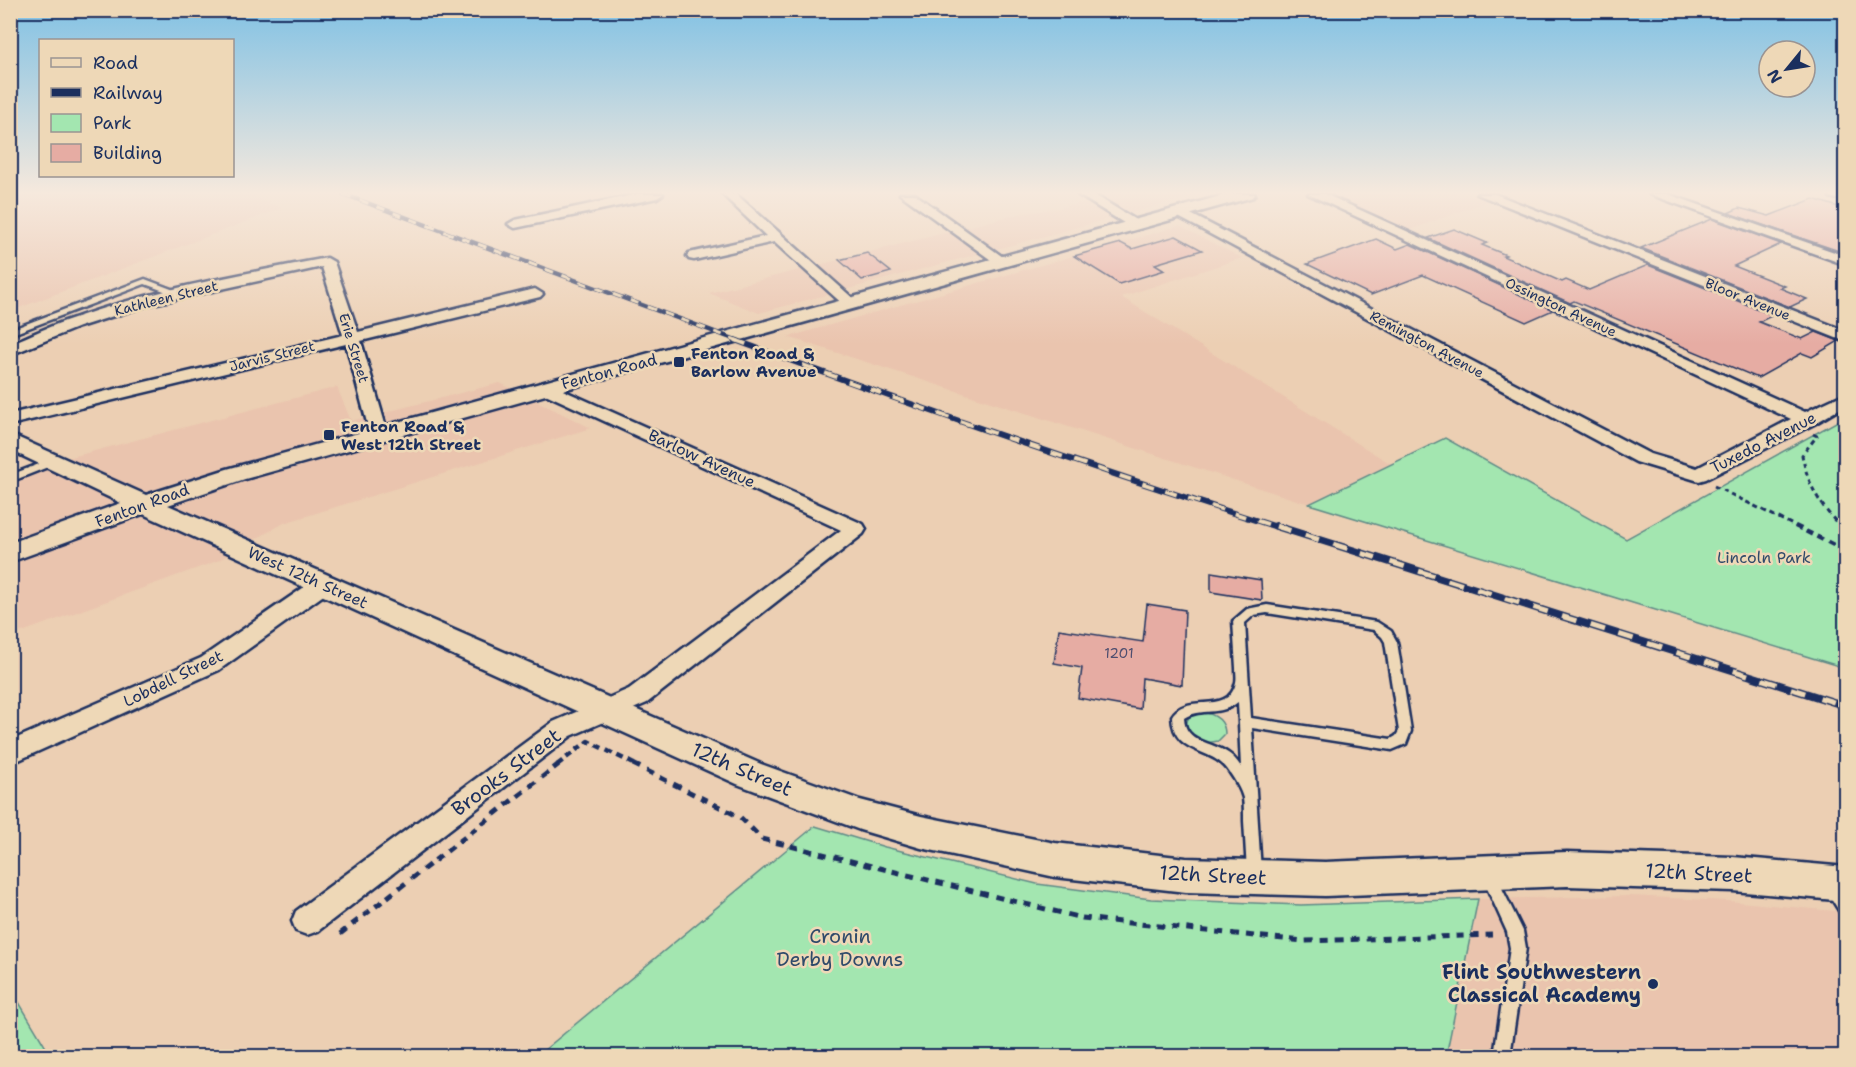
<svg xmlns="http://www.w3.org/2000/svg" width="1856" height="1067" font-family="'Shantell Sans',sans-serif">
<rect width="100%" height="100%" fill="#eccfb3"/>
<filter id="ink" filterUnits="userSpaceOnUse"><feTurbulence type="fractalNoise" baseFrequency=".0167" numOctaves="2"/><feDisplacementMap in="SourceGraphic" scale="12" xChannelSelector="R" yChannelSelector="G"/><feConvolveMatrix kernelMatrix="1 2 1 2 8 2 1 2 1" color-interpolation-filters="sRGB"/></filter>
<g filter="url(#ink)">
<!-- built -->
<path fill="#eac4ae" d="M11,194h237l34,14 -271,103z
M1111,194h90l-442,119 -50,-20 310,-79 42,-6z
M1327,194h176l2,1 -98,36z
M1179,226l63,32 -121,39 270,167 -82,40 -521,-167z
M500,383l91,45 -307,95 -67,38 -206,75v-163l326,-86 14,34z
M1630,896l99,5 116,11v144h-399l32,-157z"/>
<!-- green -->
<path fill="#a3e6b0" stroke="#5f8a87" stroke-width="1.5" d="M1845,417v251l-536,-164 136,-66 181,101z
M1202,712c12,2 23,8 23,22l-7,7 -12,2 -17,-10c-6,-12 0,-20 13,-21z
M815,826l70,21 152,37 114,15 150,6 177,-6 -32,157h-909z
M11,989l40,67h-40z"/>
<!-- building -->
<path fill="#e6aca3" stroke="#1b2f5e" stroke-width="1.5" d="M1813,199l32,10v44l-117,-40 11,-5 30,8z
M1712,219l69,25 -47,22 51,20 -5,2 27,11 -17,8 -149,-59z
M1454,229l33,14 -5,2 24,10 -3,1 59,26 4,-2 23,10 59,-25 125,50 -14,7 43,17 14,-7 23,9 -27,16 -10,-4 -44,25 -184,-77 -4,2 -142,-65z
M1176,236l26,14 -47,14 10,6 -46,14 -45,-28 47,-13 11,6z
M1376,239l21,10 13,-5 143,66 -27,12 -103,-47 -52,20 -64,-31z
M867,253l24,19 -29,8 -23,-20z
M1211,572l50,8 1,20 -51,-8z
M1147,604l38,6 -3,75 -40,-7 -2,31 -62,-11 4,-30 -28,-5 5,-34 84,13z"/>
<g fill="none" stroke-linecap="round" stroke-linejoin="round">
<!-- service casing -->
<g stroke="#1b2f5e" stroke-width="5">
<path id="service" d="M145,279l37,14 -7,2 -30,-11 -135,51v-5z
M55,458l3,1 2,2 -2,2 -48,19v-7z
M1267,605l110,17 14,9 6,11 14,89 -5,13 -14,6 -140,-22 9,144 -2,5 -5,2 -5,-2 -2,-5c-1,-17 -2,-34 -3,-51 0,-7 0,-16 -1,-23 -2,-8 -8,-18 -13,-25 -17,-28 -57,-16 -58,-57 15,-25 57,1 64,-34 1,-4 0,-10 0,-14 -1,-16 -2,-31 -3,-47l14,-12zM1267,613l107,17 8,7 3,5 14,89 -3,5 -5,3 -140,-21 -6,-95 9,-8zM1238,702l3,65c-4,-6 -7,-10 -13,-14 -17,-12 -43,-10 -44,-35 17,-11 36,-1 54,-16z
M1489,870l5,2 29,59 3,17 -16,108h-16l16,-108 -3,-16 -25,-55 2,-5z
M1833,883c14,6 13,20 13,33l-5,-2 -15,-24 2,-5z"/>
</g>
<!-- minor casing -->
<g stroke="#1b2f5e" stroke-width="5">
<path id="minor" d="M638,194h25l-6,4 -142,30 -7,-4 7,-4z
M722,194h14l120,107 3,3 -3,3h-10l-72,-65 -80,18 -5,-1 -2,-3 2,-3 77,-17z
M900,194h15l95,68 -7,4 -5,-1z
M1077,194h16l51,31 -7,4 -5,-1z
M1308,194h17l480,218 41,-19v12l-32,19 -108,55 -7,2 -63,-19 -465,-249 7,-4 5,1 467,244 47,14 94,-49z
M1477,194h18l351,137v11z
M1649,194h19l178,62v9z
M1829,194h17v7l-16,-4z
M327,258l7,4 24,70 177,-43 8,5 -3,3 -179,44 27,93 -2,4h-14l-2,-4 -24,-90 -336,81v-11l333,-79 -21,-68 -174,38 -69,22 -69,28v-11c21,-9 42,-19 64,-26 82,-29 168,-44 253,-60z
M547,383l316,141 3,5 -3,5 -216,169 -76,33 -253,195 -11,4 -11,-4 -4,-10 4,-10 257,-189 76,-33 212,-159 -300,-138 -3,-4 3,-4z
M324,576l8,3 3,5 -3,5 -113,81 -209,94v-23l191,-83 115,-79z"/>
</g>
<!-- tertiary casing -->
<g stroke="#1b2f5e" stroke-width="5">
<path id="tertiary" d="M1228,194h27l-2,3 -1008,282 -77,26 593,259 99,36 61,16 134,27 131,15 139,4 242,-10 166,5 113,10v34l-113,-10 -166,-5 -242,10 -139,-4 -131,-15 -134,-29 -61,-18 -123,-46 -594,-270 -133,48v-19l111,-40 -111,-53v-16l136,61 81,-26z"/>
</g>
<!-- path-far2 -->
<path stroke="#1b2f5e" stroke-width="3" stroke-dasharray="5 4" stroke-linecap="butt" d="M1813,434l4,2 -15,19c6,30 18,51 40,73
M1714,486l85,42"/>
<!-- path-far1 -->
<path stroke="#1b2f5e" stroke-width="4.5" stroke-dasharray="7 5" stroke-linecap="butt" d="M1795,526l51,25
M1840,526l6,6
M557,765l31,-24 48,24"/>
<!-- path -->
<path stroke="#1b2f5e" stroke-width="5" stroke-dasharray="8 7" stroke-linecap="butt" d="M633,764l107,53 22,22 320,79 221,23 189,-6
M340,934l219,-170"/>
<!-- service -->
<use href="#service" fill="#eed8b7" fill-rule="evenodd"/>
<!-- minor -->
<use href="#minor" fill="#eed8b7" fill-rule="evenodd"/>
<!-- tertiary -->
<use href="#tertiary" fill="#eed8b7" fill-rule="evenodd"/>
<!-- rail-far2 casing -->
<g stroke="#1b2f5e" stroke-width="4.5">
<path id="rail-far2" d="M343,194l396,147"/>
</g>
<!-- rail-far1 casing -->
<g stroke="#1b2f5e" stroke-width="6">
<path id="rail-far1" d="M735,340c180,67 362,130 545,188"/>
</g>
<!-- rail casing -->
<g stroke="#1b2f5e" stroke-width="8">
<path id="rail" d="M1276,526l570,180"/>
</g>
<!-- rail-far2 -->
<use href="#rail-far2" stroke="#eed8b7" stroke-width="3" stroke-dasharray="9" stroke-linecap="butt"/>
<!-- rail-far1 -->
<use href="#rail-far1" stroke="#eed8b7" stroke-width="4" stroke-dasharray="12" stroke-linecap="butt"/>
<!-- rail -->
<use href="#rail" stroke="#eed8b7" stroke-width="5" stroke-dasharray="15" stroke-linecap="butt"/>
</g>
</g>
<!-- sky -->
<linearGradient id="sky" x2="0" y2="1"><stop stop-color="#80c1e4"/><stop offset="0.56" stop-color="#f6e9dd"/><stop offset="1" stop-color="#f6e9dd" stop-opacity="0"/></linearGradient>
<rect width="1856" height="344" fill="url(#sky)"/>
<!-- markers -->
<g fill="#1b2f5e" stroke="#eed8b7" stroke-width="2">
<rect x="673" y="356" width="12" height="12" rx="3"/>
<rect x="323" y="429" width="12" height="12" rx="3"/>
<circle cx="1653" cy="984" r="6"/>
</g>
<g text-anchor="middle" stroke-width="5" stroke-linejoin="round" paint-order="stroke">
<!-- far-street labels -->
<g font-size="14" fill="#1b2f5e" stroke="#eed8b7">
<text transform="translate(166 298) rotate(-14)" y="5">Kathleen Street</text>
<text transform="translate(1748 299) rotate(22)" y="5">Bloor Avenue</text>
<text transform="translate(1561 307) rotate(25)" y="5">Ossington Avenue</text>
<text transform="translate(1427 344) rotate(28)" y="5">Remington Avenue</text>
<text transform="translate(354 348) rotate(73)" y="5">Erie Street</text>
<text transform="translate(272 356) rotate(-14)" y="5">Jarvis Street</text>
</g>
<!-- number labels -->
<g font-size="14" fill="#4e4e6f">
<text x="1119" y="658">1201</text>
</g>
<!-- poi labels -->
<g font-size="16" font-weight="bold" fill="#1b2f5e" stroke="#eed8b7" text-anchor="start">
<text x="691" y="359">Fenton Road &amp;<tspan x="691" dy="18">Barlow Avenue</tspan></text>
<text x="341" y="432">Fenton Road &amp;<tspan x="341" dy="18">West 12th Street</tspan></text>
</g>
<!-- street labels -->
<g font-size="16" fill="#1b2f5e" stroke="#eed8b7">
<text transform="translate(609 371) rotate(-15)" y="6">Fenton Road</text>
<text transform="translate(1763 442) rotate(-27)" y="6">Tuxedo Avenue</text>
<text transform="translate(702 458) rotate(25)" y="6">Barlow Avenue</text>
<text transform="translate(142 505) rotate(-20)" y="6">Fenton Road</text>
<text transform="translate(308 577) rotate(24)" y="6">West 12th Street</text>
<text transform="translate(173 678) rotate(-26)" y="6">Lobdell Street</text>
</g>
<!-- park labels -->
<g font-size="16" fill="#2f4a6a" stroke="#eed8b7">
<text x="1764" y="563">Lincoln Park</text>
</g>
<!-- near-street labels -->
<g font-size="20" fill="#1b2f5e" stroke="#eed8b7">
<text transform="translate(742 769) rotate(23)" y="7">12th Street</text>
<text transform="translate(506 772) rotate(-37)" y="7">Brooks Street</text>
<text transform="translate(1699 873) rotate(3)" y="7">12th Street</text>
<text transform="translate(1213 875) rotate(3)" y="7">12th Street</text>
</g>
<!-- near-park labels -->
<g font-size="20" fill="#2f4a6a" stroke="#eed8b7">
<text x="840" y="943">Cronin<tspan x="840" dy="23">Derby Downs</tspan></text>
</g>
<!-- near-poi labels -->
<g font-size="20" font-weight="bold" fill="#1b2f5e" stroke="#eed8b7" text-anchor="end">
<text x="1641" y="979">Flint Southwestern<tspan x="1641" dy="23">Classical Academy</tspan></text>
</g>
</g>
<!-- margin -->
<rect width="1856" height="1067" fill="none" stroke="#eed8b7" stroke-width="36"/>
<rect x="18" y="18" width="1820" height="1031" fill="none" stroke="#1b2f5e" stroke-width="2" filter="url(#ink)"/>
<!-- legend -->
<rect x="39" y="39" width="195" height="138" fill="#eed8b7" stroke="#9a9493" stroke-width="1.5"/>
<rect x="51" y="58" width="30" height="9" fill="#eed8b7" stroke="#9a9493" stroke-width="1.5"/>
<text x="93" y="69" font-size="18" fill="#1b2f5e">Road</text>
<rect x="51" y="88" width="30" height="9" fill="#1b2f5e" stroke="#9a9493" stroke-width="1.5"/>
<text x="93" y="99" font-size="18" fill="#1b2f5e">Railway</text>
<rect x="51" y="114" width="30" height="18" fill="#a3e6b0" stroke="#9a9493" stroke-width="1.5"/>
<text x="93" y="129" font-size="18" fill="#1b2f5e">Park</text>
<rect x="51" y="144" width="30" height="18" fill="#e6aca3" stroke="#9a9493" stroke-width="1.5"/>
<text x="93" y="159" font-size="18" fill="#1b2f5e">Building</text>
<!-- north arrow -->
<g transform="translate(1787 69) rotate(240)"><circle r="28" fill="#eed8b7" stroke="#9a9493" stroke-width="1.5"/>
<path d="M0-4.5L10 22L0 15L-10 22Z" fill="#1b2f5e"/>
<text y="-9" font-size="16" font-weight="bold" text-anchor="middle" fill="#1b2f5e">N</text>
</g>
</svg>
